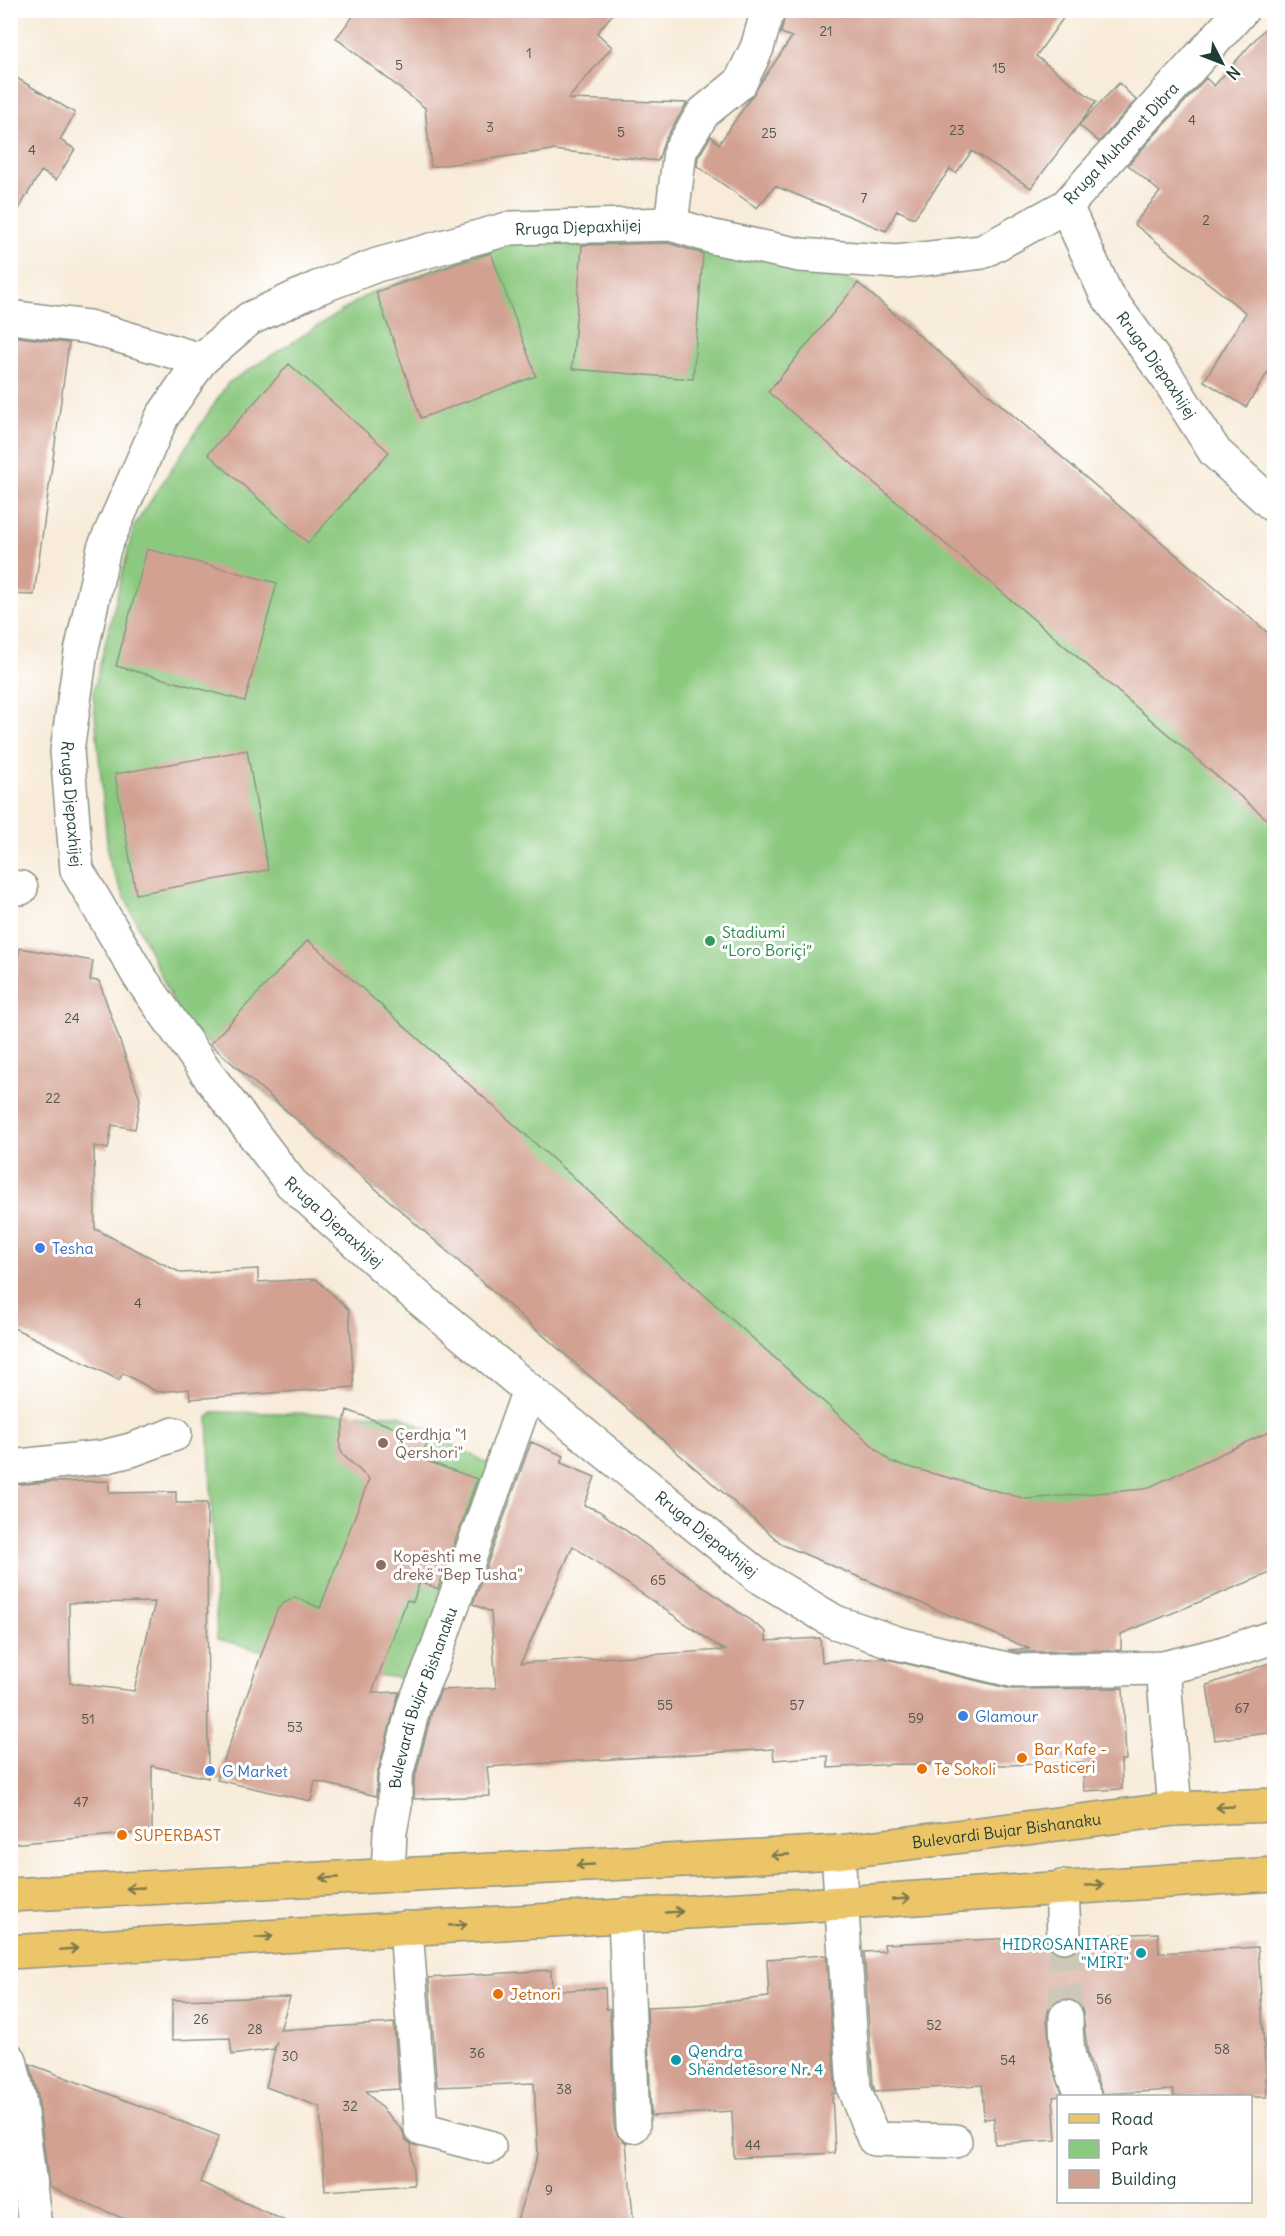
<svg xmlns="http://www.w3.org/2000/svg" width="1285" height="2236" font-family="Delius,sans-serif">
<rect width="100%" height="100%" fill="#fff"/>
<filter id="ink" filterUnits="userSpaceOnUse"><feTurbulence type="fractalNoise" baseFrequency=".0167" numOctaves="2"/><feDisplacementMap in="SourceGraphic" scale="12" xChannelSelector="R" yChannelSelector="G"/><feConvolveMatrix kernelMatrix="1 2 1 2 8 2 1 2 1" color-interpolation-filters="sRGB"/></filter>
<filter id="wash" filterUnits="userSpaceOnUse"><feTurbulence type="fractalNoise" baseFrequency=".008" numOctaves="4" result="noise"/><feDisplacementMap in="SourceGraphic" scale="24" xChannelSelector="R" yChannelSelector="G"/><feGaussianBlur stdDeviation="1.35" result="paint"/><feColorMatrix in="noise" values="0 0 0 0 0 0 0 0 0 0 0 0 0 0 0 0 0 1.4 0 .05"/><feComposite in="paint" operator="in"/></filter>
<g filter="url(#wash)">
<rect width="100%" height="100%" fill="#f8ebd9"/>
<!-- green -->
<path fill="#8bc97f" stroke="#55835a" stroke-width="1.5" d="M524,238h174l160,45 416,356v932l-141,58 -178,-12 -172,-72 -602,-526 -72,-156 -16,-170 41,-167 94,-143 142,-90z
M215,1412l185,3 90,50 -74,215 -83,-10 -116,-31 -9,-222z"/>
<g id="blocks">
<!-- building -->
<path fill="#d3a192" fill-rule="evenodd" d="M358,10h258l-19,23 15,14 -44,52 119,4 -23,38 -6,20 -106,-11 -121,17 -6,-59 -89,-70z
M786,10h283l-33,46 60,46 -65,86 -59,-37 -16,22 -6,-4 -36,49 -17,-8 -11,21 -111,-45 -18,22 -60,-42 1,-9 13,-21 8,8 73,-107 -11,-4z
M1275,17v344l-29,46 -42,-26 42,-68 -112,-89 26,-32 -32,-27 78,-87 8,8z
M10,74l65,39 -15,27 15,9 -19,31 -15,-9 -31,53z
M1119,83l17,17 -37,42 -20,-17z
M668,243l35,11 -10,125 -121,-10 10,-124z
M491,253l45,123 -115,42 -45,-126 84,-30z
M858,283l417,356v187l-507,-434z
M10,336l59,7 -35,252 -24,-1z
M289,364l100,88 -81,91 -100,-89z
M147,549l130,34 -32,118 -129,-35z
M247,750l21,120 -132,24 -21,-120z
M308,940l583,522 135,37 119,-10 130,-60v142l-154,63v16l-104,2 -9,-2 22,-1 -247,-104 -573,-501z
M20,948l73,13 -3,19 9,1 41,118 -5,30 -23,-4 -4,24 -14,-3 1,83 86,44 77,-4v13l58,-3 33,31 5,77 -164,12 -1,-10 -32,3 -34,-19 -4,7 -109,-54v-324z
M347,1410l81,30 -7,19 56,20 -39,110 -18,-8 -7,21 -6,-2 -35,93 27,-1 -22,82 -1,22 -61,-15 -4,20 -94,-21 60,-170 6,-6 12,-7 25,11 49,-129 -25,-23 -4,-7v-8z
M531,1442l33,14 -3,7 34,14 -11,28 15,6 167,121v9l54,-3 2,24 61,-4 128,31 112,-1 3,72h-5l1,29 -38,2 -1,-29 -75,3 -112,-1 -68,4v-12l-54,4 -1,-11 -286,18 3,29 -76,3v-18l18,-70 9,-21 55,-2 -5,-76 -18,-8zM573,1546l142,98 10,6 -204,13z
M109,1481v12l67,-1v11h31l1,275 -56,-12v66l-142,12v-359l39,-3zM155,1602l-21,89 -64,-8 -1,-80z
M1275,1661v71l-60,8 -8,-55z
M1158,1933l1,20 99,-6 9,150h-93l-1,-7 -71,4 -14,-39 -6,-47 -6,-7 -10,-3 -10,3 -7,7 -2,9 4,44 12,35 -10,1 3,43 -61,4 -1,-26 -10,1 -2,-34 -107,6 -2,-6 -9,-133 21,-1 -1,-7 161,-7 3,9 7,6 10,3 9,-4 6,-6 3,-9z
M826,1955l10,138h-4l3,60 -101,5 -2,-47 -81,5 -4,-109 47,-2 75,-8 -2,-38z
M551,1970l1,21 53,-3 1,21h4l4,118 4,9 8,7 8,83h-119l23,-72 -4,-71 -97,4 -8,-109z
M290,1997l-10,33 114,-7 5,66 -33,2 36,39 4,10 5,4 3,41 -89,6 -5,-84 -54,-20 11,-46 -3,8 -42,6 -2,-17 -58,2v-40z
M30,2064l189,72 -19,46 96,44h-155l-92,-39 -11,-91z"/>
</g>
</g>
<g filter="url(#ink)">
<use href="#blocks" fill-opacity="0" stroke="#8c9486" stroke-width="1.5"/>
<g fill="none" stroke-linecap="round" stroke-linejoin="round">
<!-- minor-tunnel -->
<path stroke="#cdc8b8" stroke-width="33" stroke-dasharray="33 16" stroke-linecap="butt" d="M1064,1936l2,81"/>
<!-- minor casing -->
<g stroke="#8c9486" stroke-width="36">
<g id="minor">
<path id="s1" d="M1242,10l-176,196 -84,46 -85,10 -97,-7 -87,-18 -42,-13 -160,4 -134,37 -60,23 -68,31 -48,41 -39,57 -58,131 -23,104 -14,99 10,119 62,106 73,104 79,103 109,99 129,108 228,185 78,47 62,21 118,28 148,-3 55,-13 56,-18"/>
<path id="s2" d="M1066,206l40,88 61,83 48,75 59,54"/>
<path d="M671,224l9,-73 23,-38 37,-30 17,-35 11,-38"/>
<path d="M10,317l79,10 112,33"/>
<path d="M10,887l11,1"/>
<path d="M10,1467l93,-10 28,-7 44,-16"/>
<path d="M1163,1668l12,141"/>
<path d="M838,1852l16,237 20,50 81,2"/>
<path id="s3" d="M388,1875l2,-43 5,-27v-26l19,-74 17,-39 98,-276"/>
<path d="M1062,1887l2,49"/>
<path d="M625,1915l8,211"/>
<path d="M406,1928l15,201 68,18"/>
<path d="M1066,2017c0,30 3,54 18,79"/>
<path d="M10,2060l9,38 16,128"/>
</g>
</g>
<!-- major casing -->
<g stroke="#8c9486" stroke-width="36">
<g id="major">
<path id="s4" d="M10,1895l828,-43 337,-43 99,-4"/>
<path d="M10,1952l832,-49 432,-29"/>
</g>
</g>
<!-- minor -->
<use href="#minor" stroke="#fff" stroke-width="33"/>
<!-- major -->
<use href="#major" stroke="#ecc569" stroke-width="33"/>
</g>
<!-- one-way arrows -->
<defs><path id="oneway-shaft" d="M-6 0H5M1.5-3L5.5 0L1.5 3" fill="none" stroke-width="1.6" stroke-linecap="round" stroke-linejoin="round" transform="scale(1.5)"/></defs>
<g stroke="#7b7a4c">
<use href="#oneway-shaft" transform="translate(1225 1807) rotate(177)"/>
<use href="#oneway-shaft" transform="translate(780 1855) rotate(177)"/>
<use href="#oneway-shaft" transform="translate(585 1865) rotate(177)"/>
<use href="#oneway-shaft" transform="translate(329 1878) rotate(177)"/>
<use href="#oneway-shaft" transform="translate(1095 1885) rotate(-4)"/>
<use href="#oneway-shaft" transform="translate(135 1888) rotate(177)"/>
<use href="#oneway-shaft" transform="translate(901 1899) rotate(-4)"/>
<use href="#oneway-shaft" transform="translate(674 1912) rotate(-3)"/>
<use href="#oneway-shaft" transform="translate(458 1925) rotate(-3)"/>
<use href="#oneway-shaft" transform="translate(264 1937) rotate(-4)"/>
<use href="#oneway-shaft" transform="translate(69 1949) rotate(-4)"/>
</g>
</g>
<!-- markers -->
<circle fill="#2e9e5b" stroke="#fff" stroke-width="2" cx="710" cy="941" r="6"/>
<g fill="#3f7fe0" stroke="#fff" stroke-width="2">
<circle cx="40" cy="1248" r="6"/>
<circle cx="963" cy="1716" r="6"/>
<circle cx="210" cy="1771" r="6"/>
</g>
<g fill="#8d6e63" stroke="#fff" stroke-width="2">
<circle cx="383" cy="1443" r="6"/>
<circle cx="381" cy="1565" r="6"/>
</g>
<g fill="#e8710a" stroke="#fff" stroke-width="2">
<circle cx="1022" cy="1758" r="6"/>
<circle cx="922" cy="1769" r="6"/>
<circle cx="122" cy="1835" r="6"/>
<circle cx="498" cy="1994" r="6"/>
</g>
<g fill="#0f9aa8" stroke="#fff" stroke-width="2">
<circle cx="1141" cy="1953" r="6"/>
<circle cx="676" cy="2060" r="6"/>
</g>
<g text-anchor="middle" stroke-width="6" stroke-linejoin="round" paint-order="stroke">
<!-- number labels -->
<g font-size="14" fill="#4c564c">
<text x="826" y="36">21</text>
<text x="529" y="58">1</text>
<text x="399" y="70">5</text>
<text x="999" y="73">15</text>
<text x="1192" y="125">4</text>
<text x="490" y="132">3</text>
<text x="957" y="135">23</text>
<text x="621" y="137">5</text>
<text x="769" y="138">25</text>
<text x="32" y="155">4</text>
<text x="864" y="203">7</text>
<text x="1206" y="225">2</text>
<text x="72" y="1023">24</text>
<text x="53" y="1103">22</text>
<text x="138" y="1308">4</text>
<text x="658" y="1585">65</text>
<text x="665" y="1710">55</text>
<text x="797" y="1710">57</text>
<text x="1242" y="1713">67</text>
<text x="916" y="1723">59</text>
<text x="88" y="1724">51</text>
<text x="295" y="1732">53</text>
<text x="81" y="1807">47</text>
<text x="1104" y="2004">56</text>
<text x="201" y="2024">26</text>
<text x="934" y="2030">52</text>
<text x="255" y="2034">28</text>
<text x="1222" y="2054">58</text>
<text x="477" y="2058">36</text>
<text x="290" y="2061">30</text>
<text x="1008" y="2065">54</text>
<text x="564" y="2094">38</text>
<text x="350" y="2111">32</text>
<text x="753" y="2150">44</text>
<text x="549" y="2195">9</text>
</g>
<!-- street labels -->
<g font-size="16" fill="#1f3d34" stroke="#fff">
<text transform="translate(1121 143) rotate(-47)" y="6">Rruga Muhamet Dibra</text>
<text transform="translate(578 227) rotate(-2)" y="6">Rruga Djepaxhijej</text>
<text dy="6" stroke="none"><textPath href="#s2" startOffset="184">Rruga Djepaxhijej</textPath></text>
<text dy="6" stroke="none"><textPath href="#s1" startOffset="1648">Rruga Djepaxhijej</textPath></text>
<text dy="6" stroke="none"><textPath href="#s1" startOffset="2152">Rruga Djepaxhijej</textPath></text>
<text dy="6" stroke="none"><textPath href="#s1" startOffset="2638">Rruga Djepaxhijej</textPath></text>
<text dy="6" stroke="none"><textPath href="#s3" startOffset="182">Bulevardi Bujar Bishanaku</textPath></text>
<text dy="6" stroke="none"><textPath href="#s4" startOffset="999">Bulevardi Bujar Bishanaku</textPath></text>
</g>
<!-- leisure labels -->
<g font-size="16" fill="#27864d" stroke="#fff" text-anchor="start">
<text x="722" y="938">Stadiumi<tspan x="722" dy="18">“Loro Boriçi”</tspan></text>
</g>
<!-- shop labels -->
<g font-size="16" fill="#366cbe" stroke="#fff" text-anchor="start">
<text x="52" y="1254">Tesha</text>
<text x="975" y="1722">Glamour</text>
<text x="222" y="1777">G Market</text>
</g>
<!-- education labels -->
<g font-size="16" fill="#785e54" stroke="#fff" text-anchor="start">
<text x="395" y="1440">Çerdhja "1<tspan x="395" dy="18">Qershori"</tspan></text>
<text x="393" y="1562">Kopështi me<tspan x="393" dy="18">drekë "Bep Tusha"</tspan></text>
</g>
<!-- food labels -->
<g font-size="16" fill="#c56008" stroke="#fff" text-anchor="start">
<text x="1034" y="1755">Bar Kafe -<tspan x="1034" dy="18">Pasticeri</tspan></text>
<text x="934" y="1775">Te Sokoli</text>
<text x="134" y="1841">SUPERBAST</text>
<text x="510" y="2000">Jetnori</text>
</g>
<!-- culture labels -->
<g font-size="16" fill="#0d838f" stroke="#fff" text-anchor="end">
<text x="1129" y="1950">HIDROSANITARE<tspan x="1129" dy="18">"MIRI"</tspan></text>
<text x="688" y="2057" text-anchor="start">Qendra<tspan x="688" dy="18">Shëndetësore Nr. 4</tspan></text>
</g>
</g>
<!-- margin -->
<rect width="1285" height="2236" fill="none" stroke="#fff" stroke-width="36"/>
<!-- legend -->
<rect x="1057" y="2095" width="195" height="108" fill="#ffffff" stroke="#a5b1ae" stroke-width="1.5"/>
<rect x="1069" y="2114" width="30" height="9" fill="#ecc569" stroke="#a5b1ae" stroke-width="1.5"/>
<text x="1111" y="2125" font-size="18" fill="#1f3d34">Road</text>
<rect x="1069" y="2140" width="30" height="18" fill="#8bc97f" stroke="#a5b1ae" stroke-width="1.5"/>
<text x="1111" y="2155" font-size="18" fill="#1f3d34">Park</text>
<rect x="1069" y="2170" width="30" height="18" fill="#d3a192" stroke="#a5b1ae" stroke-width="1.5"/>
<text x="1111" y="2185" font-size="18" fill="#1f3d34">Building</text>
<!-- north arrow -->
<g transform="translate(1222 63) rotate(132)" stroke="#ffffff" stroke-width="4.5" paint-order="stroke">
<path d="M0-4.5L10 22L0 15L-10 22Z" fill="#1f3d34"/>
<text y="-9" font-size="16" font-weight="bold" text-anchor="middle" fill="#1f3d34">N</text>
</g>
</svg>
